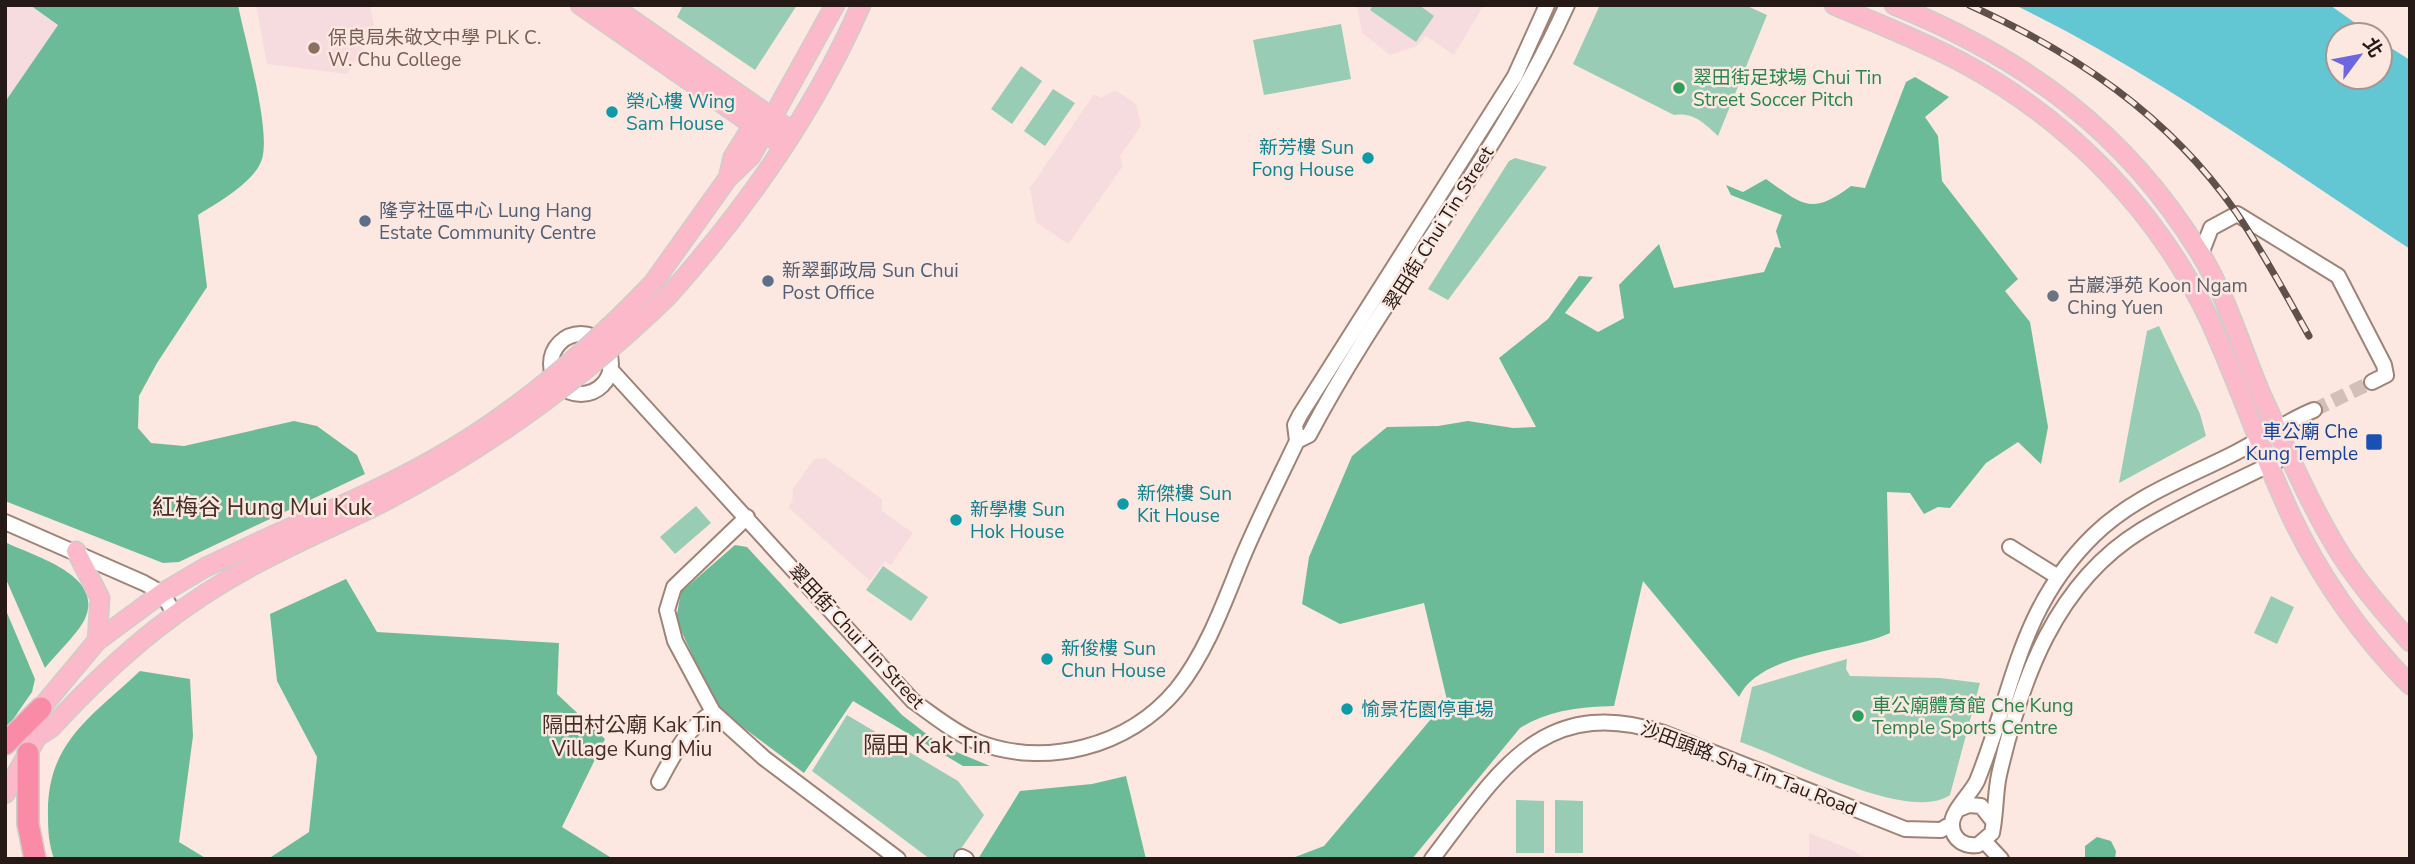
<svg xmlns="http://www.w3.org/2000/svg" width="2415" height="864" font-family="'Nunito Sans','Noto Sans TC',sans-serif">
<rect width="100%" height="100%" fill="#fce8e0"/>
<!-- education -->
<path fill="#f6dcdf" d="M5,5h25l28,20 -53,77z
M256,5h114l5,26 -28,43 -80,-10z
M1357,5h127l-30,50 -28,-19 -9,10 -27,9 -28,-22z
M1115,90l21,14 5,22 -21,30 3,10 -55,78 -32,-22 -6,-34 64,-94 7,4z
M825,458l57,41v12l31,22 -22,32 -6,-4 -15,20 -82,-74 4,-5 1,-13 21,-30z
M1809,833l44,17 13,9h-57z"/>
<!-- green -->
<path fill="#98ccb4" d="M683,5h114l-42,65 -78,-53z
M1373,5h46l15,11 -18,26 -46,-32z
M1600,5h145l22,10 -49,121c-14,-13 -24,-24 -44,-21l-101,-51z
M1341,24l10,55 -87,16 -11,-55z
M1021,66l21,15 -30,43 -21,-15z
M1053,89l22,14 -30,43 -21,-15z
M1515,158l32,9 -99,133 -20,-11 81,-128z
M2159,326l41,88 6,22 -87,47 28,-152z
M696,506l15,17 -36,31 -15,-17z
M883,566l45,31 -17,24 -45,-31z
M2271,596l23,11 -17,37 -23,-11z
M1847,659l-1,10 4,7 90,2 40,5 -30,112c-42,29 -164,-38 -210,-53l12,-55z
M847,715l111,66 26,34 -30,44h-24l-118,-88z
M1516,800l28,1v52h-28z
M1555,800l28,1v52h-28z"/>
<!-- forest -->
<path fill="#6cbb98" d="M30,5h208c7,35 33,124 24,154 -7,23 -45,44 -64,56l9,72 -50,76 -18,33 -1,32 13,15 33,3 110,-25 23,5 40,29 8,19 -186,88 -16,1 -158,-62v-399l53,-77z
M1915,77l34,20 -24,20 13,19 4,45 76,98 -13,12 25,31 18,105 -7,37 -23,-22 -32,21 -36,45 -12,-1 -14,7 -14,-21 -23,-1 3,141c-40,19 -130,19 -151,64l-96,-116 -29,125c-35,1 -64,4 -94,22l-108,131h-122l34,-13 123,-146 -23,-97 -84,21 -38,-20 7,-47 43,-101 35,-29 51,-1 30,-5 45,7 23,-1 -37,-69 49,-39 31,-43 14,1 -28,36 33,19 26,-14 -5,-33 40,-41 15,44 90,-16 11,-25 6,1 -5,-17 6,-16 -51,-20 -5,-10 17,7 23,-13c37,26 45,37 85,7l14,2 41,-106z
M5,542c28,14 97,32 81,74 -5,15 -31,39 -41,52l-40,-91z
M735,545l12,2 155,168 40,31 48,20h-27l-110,-65 -49,72 -87,-65 -41,-88 5,-28z
M346,579l31,53 182,11 -2,51 48,45 -43,88 51,32h-345l41,-27 8,-75 -40,-76 -7,-67z
M5,608l30,71 -3,13 -27,39z
M140,671l50,8 3,57 -14,106 28,17h-153c-5,-15 -6,-27 -6,-43 -2,-73 43,-99 92,-145z
M1126,776l20,83h-168l42,-68 72,-7z
M2097,837l14,4 5,10 -1,8h-30v-13z"/>
<!-- water -->
<path fill="#63c6d3" d="M2015,5h315l42,30h-34v42h42v-36l30,19v189c-129,-85 -257,-177 -395,-244z"/>
<g fill="none" stroke-linecap="round" stroke-linejoin="round">
<!-- minor-tunnel -->
<path stroke="#d1bfb8" stroke-width="14" stroke-dasharray="14 7" stroke-linecap="butt" d="M2314,410l58,-28"/>
<!-- minor casing -->
<g stroke="#a08377" stroke-width="18">
<path id="minor" d="M2201,254l10,-26 26,-14 101,62 46,89 2,10 -14,7
M551 364a30 30 0 1 1 60 0a30 30 0 1 1-60 0Z
M610,369l303,332c20,14 39,30 62,40 70,28 154,6 202,-52 29,-36 47,-86 64,-128 17,-41 37,-80 56,-120l-2,-16 5,-10 215,-339 32,-71
M1297,441l12,-6c78,-148 189,-277 258,-430
M2289,455c-49,25 -100,46 -147,75 -87,53 -121,150 -143,245 -4,19 -3,39 -7,58l-14,12c-13,2 -25,-5 -26,-19 -2,-14 19,-32 25,-45 37,-91 41,-172 117,-246 40,-39 92,-57 141,-82 26,-13 51,-32 79,-43
M747,517l-73,70 -7,23 8,31 38,71 51,46 134,101
M5,522l139,61 18,10 12,20
M2010,547l48,30
M659,782c15,-28 27,-53 54,-70
M1959,809l10,-4 12,1 12,15
M1985,842l16,17
M962,857l4,2
M1432,859c66,-86 110,-166 232,-126l241,96 36,1 10,-6"/>
</g>
<!-- major casing -->
<g stroke="#cfcdcc" stroke-width="21">
<path id="major" d="M580,5l193,134
M611,5l172,120
M1834,5c44,19 89,36 131,59 105,57 194,148 245,257 28,61 49,125 77,186 30,66 72,126 123,178
M1894,5c131,53 232,127 306,248 27,44 41,94 61,141 25,54 48,110 80,161 20,31 45,59 69,87
M728,178l5,-21 20,-32
M653,283l75,-105 23,-22 84,-151
M668,296c78,-87 146,-184 193,-291
M76,551l24,47 -3,43
M37,721l4,-13 56,-67 65,-48 44,-26 68,-32
M5,794l32,-57 14,-9c70,-76 136,-131 230,-177"/>
</g>
<!-- highway casing -->
<g stroke="#cfcdcc" stroke-width="24">
<path id="highway" d="M5,744l36,-36
M28,753v71l7,35"/>
</g>
<!-- minor -->
<use href="#minor" stroke="#fff" stroke-width="14"/>
<!-- major -->
<use href="#major" stroke="#fcb9ca" stroke-width="18"/>
<!-- highway -->
<use href="#highway" stroke="#fa8ba7" stroke-width="21"/>
<!-- rail casing -->
<g stroke="#5f504b" stroke-width="7">
<path id="rail" d="M1969,5c106,48 199,110 267,207 27,40 50,83 73,124"/>
</g>
<!-- rail -->
<use href="#rail" stroke="#fce8e0" stroke-width="4.5" stroke-dasharray="13" stroke-linecap="butt"/>
<!-- major-bridge casing -->
<g stroke="#cfcdcc" stroke-width="21" stroke-linecap="butt">
<path id="major-bridge" d="M274,535c52,-23 105,-45 155,-73 84,-46 158,-110 224,-179
M281,551c35,-18 72,-33 106,-51 103,-54 198,-123 281,-204"/>
</g>
<!-- major-bridge -->
<use href="#major-bridge" stroke="#fcb9ca" stroke-width="18"/>
</g>
<!-- markers -->
<circle fill="#8d6e63" stroke="#fce8e0" stroke-width="2.5" cx="314" cy="48" r="7"/>
<g fill="#2e9e5b" stroke="#fce8e0" stroke-width="2.5">
<circle cx="1679" cy="88" r="7"/>
<circle cx="1858" cy="716" r="7"/>
</g>
<g fill="#0f9aa8" stroke="#fce8e0" stroke-width="2.5">
<circle cx="612" cy="112" r="7"/>
<circle cx="1368" cy="158" r="7"/>
<circle cx="1123" cy="504" r="7"/>
<circle cx="956" cy="520" r="7"/>
<circle cx="1047" cy="659" r="7"/>
<circle cx="1347" cy="709" r="7"/>
</g>
<g fill="#5c6f8a" stroke="#fce8e0" stroke-width="2.5">
<circle cx="365" cy="221" r="7"/>
<circle cx="768" cy="281" r="7"/>
</g>
<circle fill="#6b7280" stroke="#fce8e0" stroke-width="2.5" cx="2053" cy="296" r="7"/>
<rect fill="#1a4fb4" stroke="#fce8e0" stroke-width="2.5" x="2365" y="433" width="18" height="18" rx="3.5"/>
<g text-anchor="middle" stroke-width="5" stroke-linejoin="round" paint-order="stroke">
<!-- education labels -->
<g font-size="19" fill="#785e54" stroke="#fce8e0" text-anchor="start">
<text x="328" y="44">保良局朱敬文中學 PLK C.<tspan x="328" dy="22">W. Chu College</tspan></text>
</g>
<!-- leisure labels -->
<g font-size="19" fill="#27864d" stroke="#fce8e0" text-anchor="start">
<text x="1693" y="84">翠田街足球場 Chui Tin<tspan x="1693" dy="22">Street Soccer Pitch</tspan></text>
<text x="1872" y="712">車公廟體育館 Che Kung<tspan x="1872" dy="22">Temple Sports Centre</tspan></text>
</g>
<!-- culture labels -->
<g font-size="19" fill="#0d838f" stroke="#fce8e0" text-anchor="start">
<text x="626" y="108">榮心樓 Wing<tspan x="626" dy="22">Sam House</tspan></text>
<text x="1354" y="154" text-anchor="end">新芳樓 Sun<tspan x="1354" dy="22">Fong House</tspan></text>
<text x="1137" y="500">新傑樓 Sun<tspan x="1137" dy="22">Kit House</tspan></text>
<text x="970" y="516">新學樓 Sun<tspan x="970" dy="22">Hok House</tspan></text>
<text x="1061" y="655">新俊樓 Sun<tspan x="1061" dy="22">Chun House</tspan></text>
<text x="1361" y="716">愉景花園停車場</text>
</g>
<!-- service labels -->
<g font-size="19" fill="#4e5e75" stroke="#fce8e0" text-anchor="start">
<text x="379" y="217">隆亨社區中心 Lung Hang<tspan x="379" dy="22">Estate Community Centre</tspan></text>
<text x="782" y="277">新翠郵政局 Sun Chui<tspan x="782" dy="22">Post Office</tspan></text>
</g>
<!-- street labels -->
<g font-size="19" fill="#261a16" stroke="#fce8e0">
<text transform="translate(1438 228) rotate(-58)" y="7">翠田街 Chui Tin Street</text>
<text transform="translate(857 636) rotate(47)" y="7">翠田街 Chui Tin Street</text>
<text transform="translate(1749 768) rotate(21)" y="7">沙田頭路 Sha Tin Tau Road</text>
</g>
<!-- worship labels -->
<g font-size="19" fill="#5b616d" stroke="#fce8e0" text-anchor="start">
<text x="2067" y="292">古巖淨苑 Koon Ngam<tspan x="2067" dy="22">Ching Yuen</tspan></text>
</g>
<!-- transit labels -->
<g font-size="19" fill="#164399" stroke="#fce8e0" text-anchor="end">
<text x="2358" y="438">車公廟 Che<tspan x="2358" dy="22">Kung Temple</tspan></text>
</g>
<!-- neighbourhood labels -->
<g font-size="21" fill="#462d23" stroke="#fce8e0">
<text x="632" y="732">隔田村公廟 Kak Tin<tspan x="632" dy="24">Village Kung Miu</tspan></text>
</g>
<!-- quarter labels -->
<g font-size="23" fill="#462d23" stroke="#fce8e0">
<text x="262" y="515">紅梅谷 Hung Mui Kuk</text>
<text x="927" y="753">隔田 Kak Tin</text>
</g>
</g>
<!-- border -->
<rect width="2415" height="864" fill="none" stroke="#261a16" stroke-width="14"/>
<!-- north arrow -->
<g transform="translate(2359 56) rotate(58)"><circle r="33" fill="#fce8e0" stroke="#a6968f" stroke-width="2"/>
<path d="M0-5L12 26L0 18L-12 26Z" fill="#6c66e0"/>
<text y="-10" font-size="19" font-weight="bold" text-anchor="middle" fill="#261a16">北</text>
</g>
</svg>
